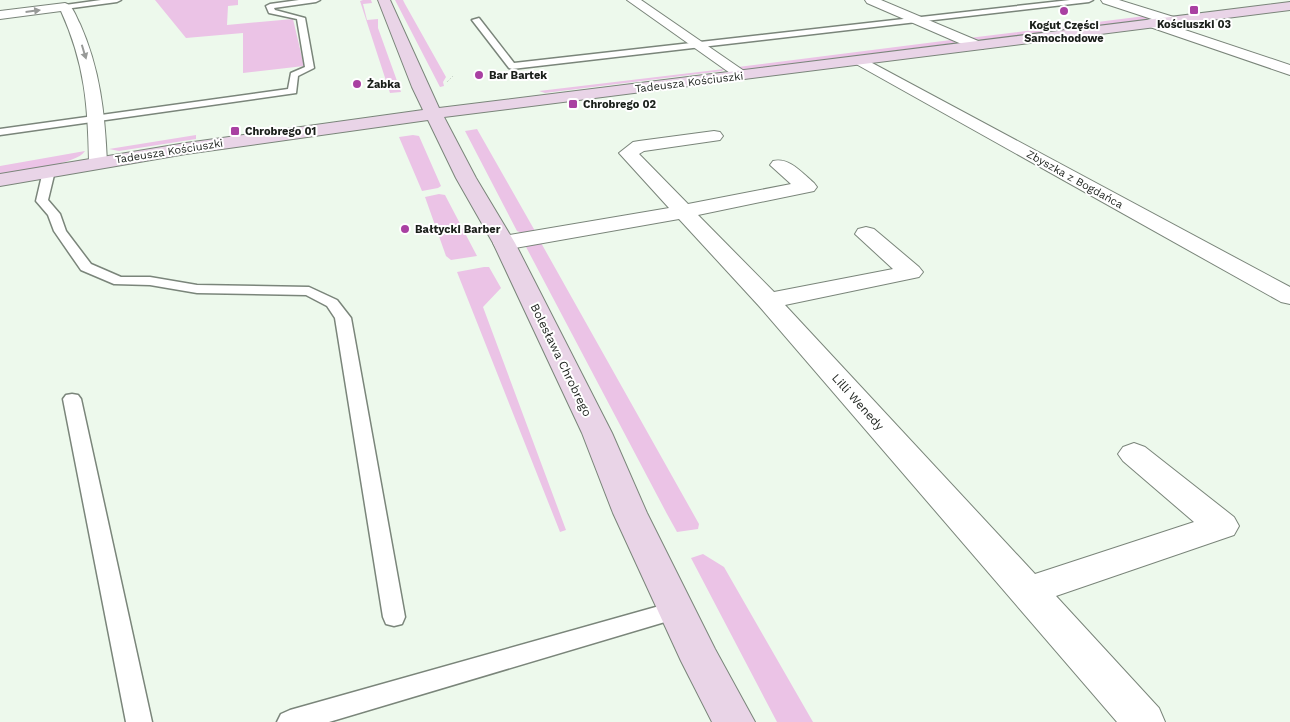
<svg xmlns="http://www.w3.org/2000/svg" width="1290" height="722" font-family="'Work Sans',sans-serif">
<rect width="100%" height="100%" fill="#edf9ec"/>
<!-- green -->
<path fill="#ebc3e6" d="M155,0h83v5l-10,1 -1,19 66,-6 11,47 -61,7v-40l-57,5z
M363,0h8l1,3 -9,1 4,16 11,-1v9l23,64 -11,1 -30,-92z
M395,0h8l2,4 41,73 -3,5 1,4 -4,1z
M1145,16l7,3 -170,21 -13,-2z
M951,40l5,3 -203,26 -8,1 -7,-3z
M724,69l-2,2 -177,22 -6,-2z
M477,129l58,102 -13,2 -5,-2 -52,-100z
M196,135v4l-77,12 -10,-2z
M413,135l6,1 22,50 -3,2 -16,3 -23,-54z
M85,151c-8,14 -68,20 -85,23v-8z
M439,194l6,1 32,61 -26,4 -5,-4 -21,-59z
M540,241l159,283 -1,5 -21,3 -10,-18 -142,-269z
M484,267h5l12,21 -18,19 83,223 -6,2 -103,-260z
M703,554l21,13 89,155h-36l-86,-164z"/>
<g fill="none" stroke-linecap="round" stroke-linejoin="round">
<!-- lane casing -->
<g stroke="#7a857a" stroke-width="3">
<path id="lane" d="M101,0h20l-4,2 -52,7 -4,-2 4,-2z
M299,0h21l-4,2 -42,6 1,2 30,8 9,50 -16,8 -2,17 -296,42v-6l288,-40 3,-16 14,-6 -8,-48 -28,-6 -3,-7 4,-2z
M1070,0h23l-4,2 -577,67 -3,-1 -37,-48 7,-2 35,45z
M49,168l6,3 -7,29 12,14 6,17 25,33 30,13h29l47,8 112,2 28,13 14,18 54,299 -3,7 -8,2 -8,-2 -3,-7 -48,-299 -8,-12 -21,-11 -109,-2 -47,-8 -36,-1 -33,-14 -27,-39 -6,-16 -12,-14 7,-30z
M72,394l6,1 3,4 71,323h-26l-63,-323 3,-4z
M677,601l8,3 3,6 -3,6 -356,106h-52l4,-8 9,-4z"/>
</g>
<!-- street casing -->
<g stroke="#7a857a" stroke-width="2">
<path id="street" d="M627,0h14l109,75 -3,3h-10z
M865,0h16l102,43 2,3 -2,3h-10l-106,-46z
M1101,0h18l58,18 1,3 -1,3h-10l-64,-21z
M65,3c8,2 11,14 15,21 20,45 25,90 27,138l-2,4 -7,2 -7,-2 -2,-4c-1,-56 -4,-98 -28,-151l-61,8v-8z
M1152,19l138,46v10l-143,-49 -2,-3 2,-3z
M861,57l429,230v17l-9,-2 -425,-238 -2,-3 2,-3z
M714,131l6,1 3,4 -3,4 -76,11 -5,3 49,50 103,-20 -21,-19 3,-4c16,-4 29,12 41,22l3,4 -3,4 -116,24 76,77 119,-23 -38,-35 3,-5 8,-2 8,2 45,38 4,5 -4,5 -134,28 250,269 159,-52 -71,-61 -5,-7 5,-7 11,-4 11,4 89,70 5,9 -5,9 -178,61 103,112 6,14h-48l-358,-416 -80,-87 -175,31 -8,-2 -3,-5 3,-5 8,-2 165,-28 -50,-55 14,-11 6,-1z"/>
</g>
<!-- secondary casing -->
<g stroke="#7a857a" stroke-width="2">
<path id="secondary" d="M378,0h12l49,108 851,-106v8l-846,107 32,61 39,65 97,190 35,80 68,136 40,73h-43l-31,-61 -68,-148 -31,-80 -89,-190 -37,-65 -28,-58 -242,34 -186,32v-12l186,-31 237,-33 -11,-23z"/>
</g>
<!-- path -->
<path stroke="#8e978e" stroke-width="1" stroke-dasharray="0.5 2" stroke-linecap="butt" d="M447,82l6,-6"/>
<!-- lane -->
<use href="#lane" fill="#fff" fill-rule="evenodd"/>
<!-- street -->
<use href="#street" fill="#fff" fill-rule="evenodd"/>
<!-- secondary -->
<use href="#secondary" fill="#e9d4e7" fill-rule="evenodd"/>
</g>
<!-- one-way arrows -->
<defs><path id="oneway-solid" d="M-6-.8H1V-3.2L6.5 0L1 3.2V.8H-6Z" transform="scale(1.25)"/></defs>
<g fill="#989a98">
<use href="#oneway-solid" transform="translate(33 11) rotate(-7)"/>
<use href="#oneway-solid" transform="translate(84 52) rotate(73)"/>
</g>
<!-- markers -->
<g fill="#a940a2" stroke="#fff" stroke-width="2">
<rect x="1189" y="5" width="10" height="10" rx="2.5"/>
<circle cx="1064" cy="11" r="5"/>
<circle cx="479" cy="75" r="5"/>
<circle cx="357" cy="84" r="5"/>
<rect x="568" y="99" width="10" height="10" rx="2.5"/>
<rect x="230" y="126" width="10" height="10" rx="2.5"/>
<circle cx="405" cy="229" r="5"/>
</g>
<g text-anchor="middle" stroke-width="4" stroke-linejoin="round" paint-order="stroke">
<!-- far-poi labels -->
<g font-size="11" font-weight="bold" fill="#1a1f1a" stroke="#fff" text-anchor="start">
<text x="1194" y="28" text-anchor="middle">Kościuszki 03</text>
<text x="1064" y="29" text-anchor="middle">Kogut Części<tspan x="1064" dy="13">Samochodowe</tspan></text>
<text x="489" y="79">Bar Bartek</text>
<text x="367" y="88">Żabka</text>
<text x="583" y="108">Chrobrego 02</text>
<text x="245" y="135">Chrobrego 01</text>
<text x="415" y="233">Bałtycki Barber</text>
</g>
<!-- far-street labels -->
<g font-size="11" fill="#1a1f1a" stroke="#fff">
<text transform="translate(689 82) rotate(-7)" y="4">Tadeusza Kościuszki</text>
<text transform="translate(169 151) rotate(-9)" y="4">Tadeusza Kościuszki</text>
<text transform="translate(1075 179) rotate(29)" y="4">Zbyszka z Bogdańca</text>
</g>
<!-- street labels -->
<g font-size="12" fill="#1a1f1a" stroke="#fff">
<text transform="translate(561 360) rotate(64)" y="4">Bolesława Chrobrego</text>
<text transform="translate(858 402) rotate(48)" y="4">Lilli Wenedy</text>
</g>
</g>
</svg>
